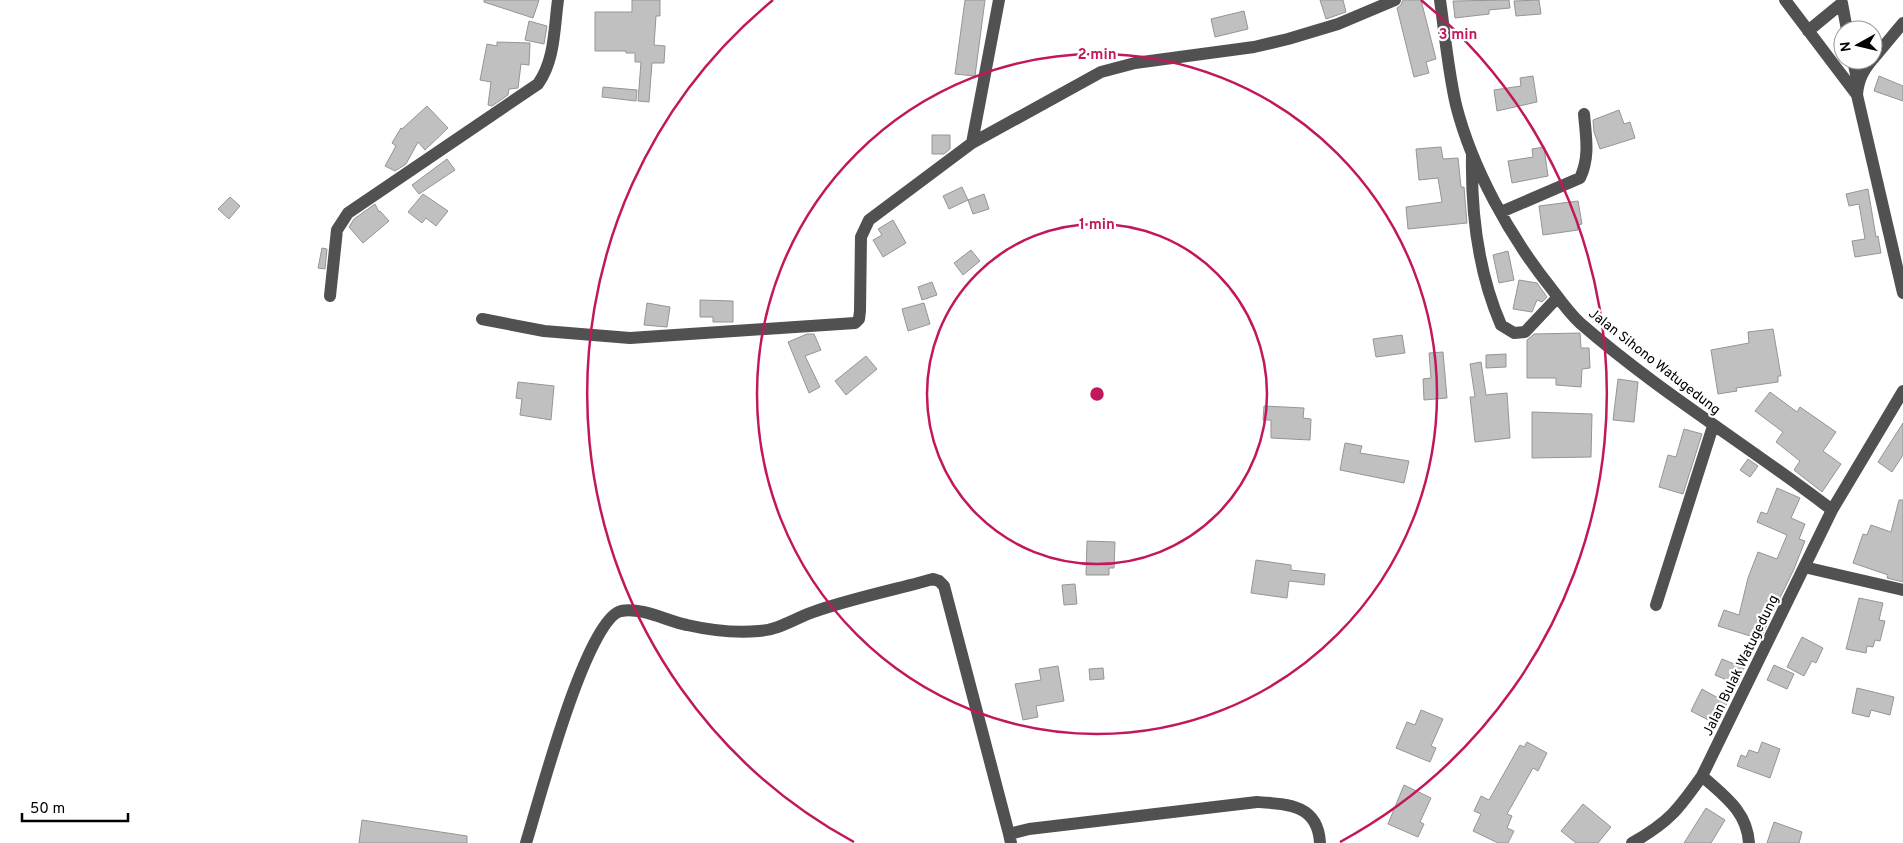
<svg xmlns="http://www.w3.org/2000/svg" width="1903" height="843" font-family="Overpass,sans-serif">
<rect width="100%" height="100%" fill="#fff"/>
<!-- building -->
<path fill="#c0c0c0" stroke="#959595" d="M484,0h55l-6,18 -49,-16z
M632,0h28v16h-4l-2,29 11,1 -1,17h-12l-3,39 -11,-1 3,-39h-6v-9h-9v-2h-31v-39h37z
M965,0h20l-10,76 -20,-2z
M1320,0h23l3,12 -20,7z
M1403,0h18l15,59 -10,3 3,11 -15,4 -17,-69 4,-3z
M1509,0l1,8 -21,2v4l-34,4 -2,-17z
M1539,0l2,14 -25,2 -2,-15z
M1244,11l4,18 -33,8 -4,-18z
M529,21l18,5 -3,18 -19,-4z
M497,42l33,1 -1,22 -8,-1 -3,24 -9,1 -1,6 -16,11 -4,-1 3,-23 -11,-2 7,-36 10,2z
M1533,76l4,26 -40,9 -3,-21 27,-4 -1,-8z
M1879,76l24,10v15l-29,-10z
M603,87l34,3 -1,11 -34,-4z
M427,106l21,22 -23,22 -7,-8 -12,22 -11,7 -10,-5 11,-20 -4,-3 9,-15 1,1z
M1619,110l5,14 6,-2 5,16 -35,11 -6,-17 -1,-12z
M932,135h18v14l-6,5h-12z
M1441,147l2,12 15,-1 3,29h3l3,36 -59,6 -2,-22 36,-5 -4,-24 -19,2 -3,-31z
M1544,147l4,29 -36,7 -4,-22 25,-4 -1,-8z
M447,159l8,11 -36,24 -7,-9z
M962,187l6,13 -19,9 -6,-13z
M1868,189l8,48 2,-1 3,17 -26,4 -3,-16 13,-2 -6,-35 -10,2 -3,-12z
M423,194l25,17 -12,15 -10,-8 -4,5 -14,-11z
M984,194l5,15 -16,5 -5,-14z
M230,197l10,9 -11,13 -11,-10z
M1578,201l4,23 -5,1 1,5 -35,5 -4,-29z
M375,204l4,8 1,-1 9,10 -26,22 -14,-16 5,-8z
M893,220l13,23 -23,14 -10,-17 9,-5 -4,-6z
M322,248l5,1 -2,20 -7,-1z
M971,250l9,11 -17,14 -9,-12z
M1508,251l6,29 -15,3 -6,-28z
M1519,280l18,3 10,14 -5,5 -5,-2 -5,12 -19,-3z
M932,282l5,13 -15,5 -4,-13z
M700,300l33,1v21h-20v-5h-13z
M647,303l23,4 -3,20 -23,-2z
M924,303l6,21 -22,7 -6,-22z
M1773,329l8,47h-3v6l-42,6 1,3 -19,3 -7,-44 38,-7 -1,-11z
M1580,333l1,15h8l1,20 -8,1 -1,18 -25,-2v-7h-29v-38l7,-6z
M807,334h7l7,16 -16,6 15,31 -11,6 -21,-51z
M1402,335l3,18 -29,4 -3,-18z
M1443,352l4,46 -23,2 -1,-21 8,-1 -2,-25z
M1506,354v13l-20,1v-13z
M866,356l11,13 -31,26 -11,-14z
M1481,362l5,33 21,-2 3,45 -35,4 -5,-45h5l-5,-33z
M1618,379l20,3 -4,40 -21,-2z
M518,382l36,4 -3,34 -31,-5 2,-16 -6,-1z
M1770,392l27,20 3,-5 36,25 -13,19 18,13 -19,28 -28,-22 6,-9 -24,-19 7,-10 -28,-21z
M1264,406l40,2 -1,10 8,1 -1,21 -39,-2v-18h-8z
M1532,412l60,2 -1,43 -59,1z
M1903,423v32l-11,17 -14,-10z
M1684,429l18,5 -19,60 -24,-7 9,-32 8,2z
M1345,443l17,3 -2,7 49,8 -5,22 -64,-13z
M1748,459l10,7 -8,11 -10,-7z
M1777,488l23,10 -9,20 14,6 -6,15 6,2 -11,28 -34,70 -42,-13 6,-16 15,5 9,-37 10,-26 19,7 10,-24 -30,-13 4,-10 6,2z
M1899,500h4v82l-16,-4 1,-3 -35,-12 10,-29 4,1 4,-10 20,7z
M1087,541l28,1 -1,26h-5v7h-23z
M1256,560l35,5v5l34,4 -1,11 -35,-4 -2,17 -36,-5z
M1075,584l2,20 -13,1 -2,-20z
M1859,598l24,5 -4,17 6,1 -5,20 -5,-1 -2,7 -6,-1 -1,7 -20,-4z
M1802,637l21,11 -7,15 -4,-2 -8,15 -17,-9z
M1722,659l22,9 -6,17 -23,-10z
M1774,665l20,9 -7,15 -20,-9z
M1058,666l6,35 -28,5 2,11 -15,3 -8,-36 26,-4 -2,-11z
M1103,668l1,11 -14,1 -1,-11z
M1857,688l37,9 -4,18 -19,-5 -2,7 -17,-4z
M1702,689l25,14 -11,21 -25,-13z
M1421,710l22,9 -12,27 5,2 -6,14 -34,-14 11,-26 8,3z
M1527,742l20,11 -9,18 -5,-3 -26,46 5,2 -5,12 7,3 -6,12h-10l-25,-12 8,-17 -7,-3 7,-15 8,4 31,-55 4,2z
M1762,742l18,7 -10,29 -33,-12 4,-11 5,2 3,-7 9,3z
M1404,785l27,13 -11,24 4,2 -6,13 -30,-13z
M1583,804l28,23 -13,16h-22l-15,-12z
M1706,808l19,12 -14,23h-27z
M362,820l105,16v7h-108z
M1774,822l28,10 -3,11h-32z"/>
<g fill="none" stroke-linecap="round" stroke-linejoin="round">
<!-- minor -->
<path stroke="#515151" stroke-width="12" d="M1440,0c5,35 8,70 16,105 16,63 54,132 95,183 9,12 18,25 29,35 79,69 169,123 252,187
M1785,0l72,95
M1808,31l34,-28 5,27
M1873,59l30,-36
M1853,60l5,24
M1872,60c-9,11 -14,20 -15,35l46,198
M972,143l27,-143
M1472,155c-1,56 6,117 29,170l13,8 11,-1 33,-35
M1501,212l79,-34c10,-21 6,-41 4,-64
M330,296l7,-66 11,-17 190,-129c17,-24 16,-55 20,-84
M482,319l62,12 86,7 225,-15 4,-4 1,-8 1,-74 8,-17 103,-77 129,-71 34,-9 119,-16 34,-8 50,-15 57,-24
M1804,567l99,23
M1656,605l57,-179
M1702,776c22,20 45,35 47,67
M526,843c12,-38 60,-224 95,-232 21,-4 46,10 66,14 22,5 49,8 72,6 20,-1 38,-14 57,-20 38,-13 78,-21 117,-32l6,2 5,5 65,248
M1011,843l-2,-9 20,-5 228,-27c32,2 61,3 63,41
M1632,843c37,-21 46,-33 70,-67l130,-266 71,-119"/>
</g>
<!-- distance rings -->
<g fill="none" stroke="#c2185b" stroke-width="2.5">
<circle cx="1097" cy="394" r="170"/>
<circle cx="1097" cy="394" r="340"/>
<path d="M854 842A510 510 0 0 1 773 0M1421 0A510 510 0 0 1 1340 842"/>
</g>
<g text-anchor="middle" stroke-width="4.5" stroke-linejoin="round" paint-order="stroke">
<!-- street labels -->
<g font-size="14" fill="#000" stroke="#fff">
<text transform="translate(1655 361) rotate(38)" y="5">Jalan Sihono Watugedung</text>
<text transform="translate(1740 665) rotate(-64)" y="5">Jalan Bulak Watugedung</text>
</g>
</g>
<circle cx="1097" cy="394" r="8" fill="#c2185b" stroke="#fff" stroke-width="2.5"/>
<g font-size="15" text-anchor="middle" font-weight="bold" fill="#c2185b" stroke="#fff" stroke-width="4.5" stroke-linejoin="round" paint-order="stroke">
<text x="1458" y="39">3 min</text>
<text x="1097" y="59">2 min</text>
<text x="1097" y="229">1 min</text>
</g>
<!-- north arrow -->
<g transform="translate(1858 45) rotate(262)"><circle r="24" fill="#ffffff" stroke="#999999"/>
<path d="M0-4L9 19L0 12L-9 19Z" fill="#000000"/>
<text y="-8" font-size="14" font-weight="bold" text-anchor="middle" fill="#000000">N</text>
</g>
<!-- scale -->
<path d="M22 813v8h106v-8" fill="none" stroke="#000000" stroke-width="2.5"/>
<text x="30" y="813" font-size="15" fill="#000000" stroke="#ffffff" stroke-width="4" paint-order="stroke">50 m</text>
</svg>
